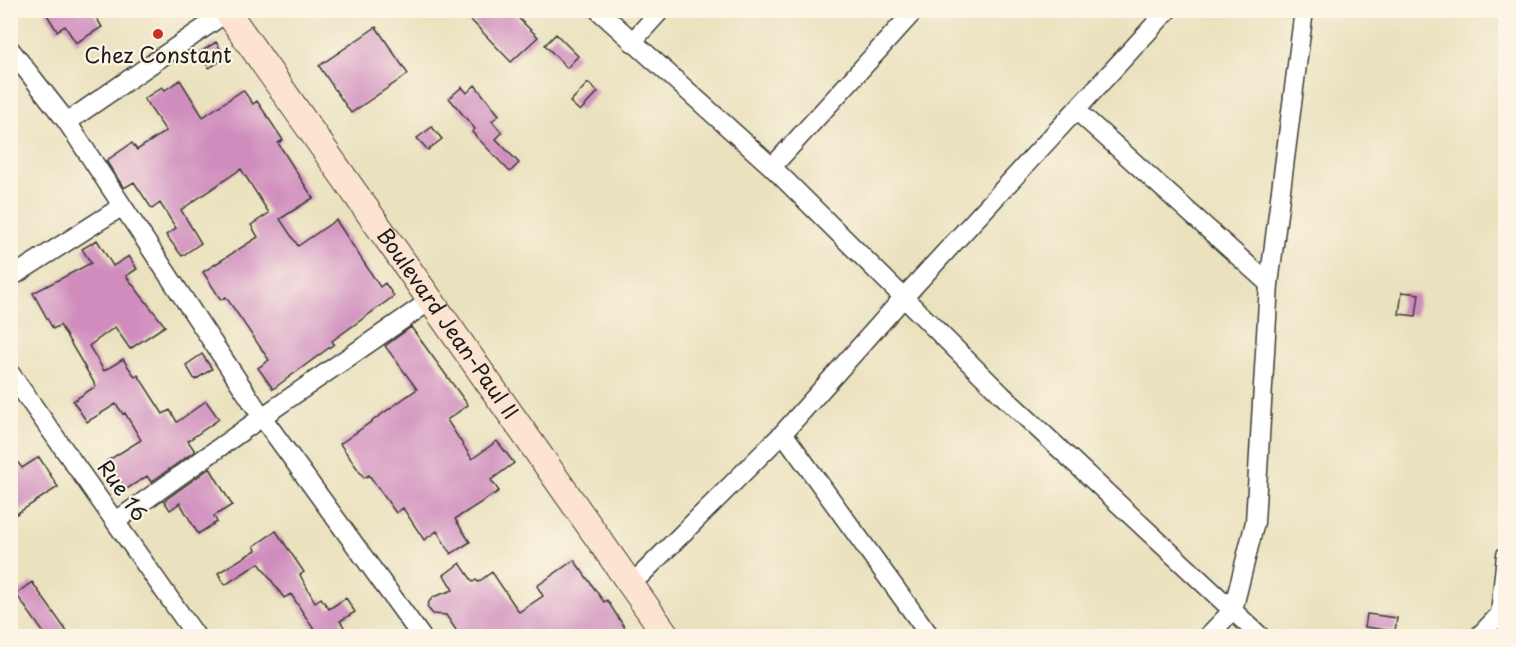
<svg xmlns="http://www.w3.org/2000/svg" width="1516" height="647" font-family="'Playpen Sans',sans-serif">
<rect width="100%" height="100%" fill="#fcf5e5"/>
<filter id="ink" filterUnits="userSpaceOnUse"><feTurbulence type="fractalNoise" baseFrequency=".0167" numOctaves="2"/><feDisplacementMap in="SourceGraphic" scale="12" xChannelSelector="R" yChannelSelector="G"/><feConvolveMatrix kernelMatrix="1 2 1 2 8 2 1 2 1" color-interpolation-filters="sRGB"/></filter>
<filter id="wash" filterUnits="userSpaceOnUse"><feTurbulence type="fractalNoise" baseFrequency=".008" numOctaves="4" result="noise"/><feDisplacementMap in="SourceGraphic" scale="24" xChannelSelector="R" yChannelSelector="G"/><feGaussianBlur stdDeviation="1.35" result="paint"/><feColorMatrix in="noise" values="0 0 0 0 0 0 0 0 0 0 0 0 0 0 0 0 0 1.4 0 .05"/><feComposite in="paint" operator="in"/></filter>
<g filter="url(#wash)">
<rect width="100%" height="100%" fill="#eae1be"/>
<g id="blocks">
<!-- building -->
<path fill="#cf8cbd" d="M44,10h48l10,17 -26,16 -11,-17 -8,5z
M481,10h29l28,27 -27,25 -40,-42z
M376,27l32,47 -57,39 -32,-47z
M556,34l22,22 -11,12 -22,-23z
M216,42l10,16 -17,10 -10,-15z
M180,80l23,37 40,-27 10,14 4,-3 26,39 -5,3 35,55 -33,21 18,27 38,-26 44,67 5,-4 9,13 -62,45 2,3 -61,45 -15,-21 11,-8 -43,-63 -5,3 -18,-28 55,-35 -7,-12 18,-12 -28,-44 -60,41 20,33 -19,13 -16,-21 10,-7 -16,-25 -8,6 -18,-27 -10,6 -18,-27 26,-18 5,7 29,-19 -22,-32 18,-12 3,3z
M588,83l10,9 -18,19 -10,-9z
M475,85l24,30 -7,6 10,12 -6,6 23,24 -9,9 -38,-40 3,-3 -26,-31 13,-11 5,6z
M432,127l10,12 -14,11 -11,-12z
M97,240l16,26 16,-10 8,13 -11,7 39,50 -35,23 -15,-22 -26,19 15,25 19,-12 12,18 3,-2 25,39 7,-4 7,12 29,-21 13,18 -31,22 7,10 -44,31 -4,-6 -22,14 -18,-29 34,-21 -16,-27 -2,1 -7,-10 -29,18 -14,-21 23,-15 -36,-61 -7,4 -20,-36 58,-30 -9,-14z
M1402,292l17,2 -3,22 -17,-2z
M411,327l57,78 -21,15 25,39 25,-18 17,22 -23,17 8,11 -44,28 15,23 -19,12 -14,-23 -13,9 -21,-32 -7,5 -27,-38 -5,3 -24,-34 77,-55 -32,-43z
M202,354l10,15 -17,11 -9,-15z
M10,452l12,16 17,-11 19,30 -48,31z
M210,468l22,37 -18,11 3,6 -19,12 -18,-31 -10,7 -6,-9z
M276,531l28,41 -4,3 15,27 6,-4 8,11 17,-11 9,14 -15,9 10,15h-32l-27,-42 -7,4 -25,-35 -34,22 -7,-12 38,-23 -2,-4z
M574,560l30,42 3,-2 23,36h-170l-14,-21 -13,-1 -6,-7 2,-5 4,-5 20,-7 -9,-15 16,-12 13,19 3,-2 2,2 14,-10 27,40 24,-16 -6,-10z
M32,582l38,54h-24l-30,-42z
M1367,614l30,4 -2,13 -30,-4z"/>
</g>
</g>
<g filter="url(#ink)">
<use href="#blocks" fill-opacity="0" stroke="#3b3a34" stroke-width="1.5"/>
<g fill="none" stroke-linecap="round" stroke-linejoin="round">
<!-- minor casing -->
<g stroke="#3b3a34" stroke-width="21">
<path id="minor" d="M598,10l174,157 230,228 258,241
M632,42l29,-32
M10,49l57,73 195,295 159,219
M1076,110l193,174
M67,122l160,-110
M772,167l143,-157
M10,278l111,-71
M10,373l186,263
M783,433l147,203
M116,521l146,-104 169,-117
M641,575l142,-142 121,-136 264,-287
M1500,614l6,-59
M1208,636l25,-26 22,-88 14,-238 35,-274
M1479,636l27,-28"/>
</g>
<!-- secondary casing -->
<g stroke="#3b3a34" stroke-width="28">
<g id="secondary">
<path id="s1" d="M226,10l441,626"/>
</g>
</g>
<!-- minor -->
<use href="#minor" stroke="#fff" stroke-width="18"/>
<!-- secondary -->
<use href="#secondary" stroke="#fde4d1" stroke-width="26"/>
</g>
</g>
<!-- markers -->
<circle fill="#c8321e" stroke="#fcf5e5" stroke-width="2" cx="158" cy="34" r="6"/>
<g text-anchor="middle" stroke-width="4.5" stroke-linejoin="round" paint-order="stroke">
<!-- poi labels -->
<g font-size="21" fill="#1c1c1c" stroke="#fcf5e5">
<text x="158" y="63">Chez Constant</text>
</g>
<!-- street labels -->
<g font-size="21" fill="#1c1c1c" stroke="#fcf5e5">
<text dy="7" stroke="none"><textPath href="#s1" startOffset="384">Boulevard Jean-Paul II</textPath></text>
<text transform="translate(122 491) rotate(55)" y="7">Rue 16</text>
</g>
</g>
<!-- margin -->
<rect width="1516" height="647" fill="none" stroke="#fcf5e5" stroke-width="36"/>
</svg>
